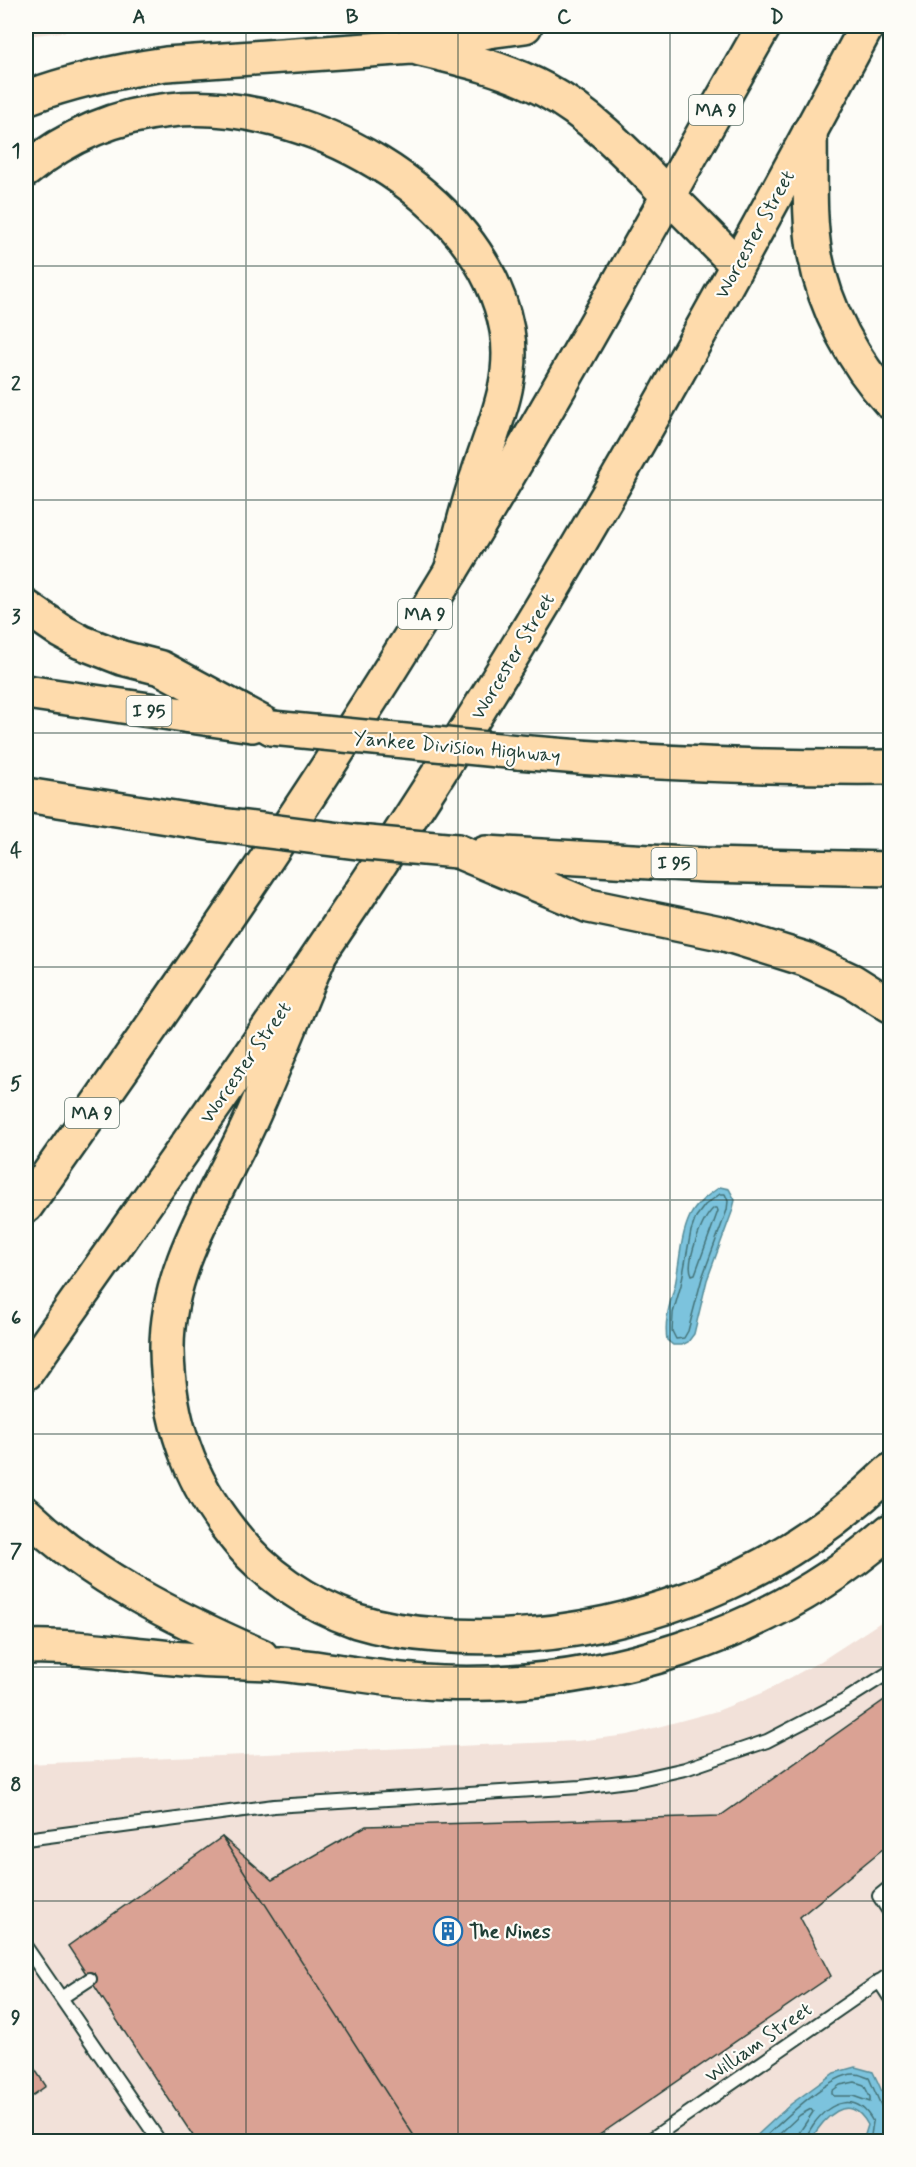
<svg xmlns="http://www.w3.org/2000/svg" width="916" height="2167" font-family="Mynerve,sans-serif">
<rect width="100%" height="100%" fill="#fdfcf7"/>
<filter id="ink" filterUnits="userSpaceOnUse"><feTurbulence type="fractalNoise" baseFrequency=".0167" numOctaves="2"/><feDisplacementMap in="SourceGraphic" scale="12" xChannelSelector="R" yChannelSelector="G"/><feConvolveMatrix kernelMatrix="1 2 1 2 8 2 1 2 1" color-interpolation-filters="sRGB"/></filter>
<g filter="url(#ink)">
<!-- built -->
<path fill="#f2e1d9" d="M26,26h91l-91,10z
M890,1616v525h-864v-377l552,-23 50,-6 89,-24 47,-19 57,-31z"/>
<!-- water -->
<path fill="#7cc3dd" stroke="#578d99" stroke-width="1.5" d="M720,1187l9,2 6,11 -3,12 -25,68 -13,54 -6,8 -6,3h-9l-6,-5c-3,-20 3,-36 8,-55 5,-23 5,-48 15,-69 7,-13 18,-21 30,-29z
M855,2067l18,5c13,26 19,41 13,69h-23l5,-16c-19,-36 -45,-6 -58,16h-59l40,-37 43,-31z"/>
<g fill="none" stroke-linecap="round" stroke-linejoin="round">
<!-- shore -->
<path stroke="#447378" stroke-width="1.5" d="M720,1194h5l3,7 -1,9 -25,68 -14,53 -4,7 -8,1 -4,-8 1,-18 8,-28 10,-54 5,-14 9,-12z
M714,1208h3l1,3 -23,63 -3,1c-7,-12 10,-57 22,-67z
M855,2082l9,3 6,12v5l-17,-6h-19l-2,-2v-3l8,-6z
M760,2142c19,-18 70,-69 95,-68 5,0 10,3 14,4l14,32 7,3
M771,2142l29,-27 11,-6 2,3 -14,21 -2,9
M805,2142c1,-7 5,-12 8,-17 17,-24 44,-34 60,-3l-3,20"/>
</g>
<!-- building -->
<path fill="#daa294" stroke="#1f3d34" stroke-width="1.5" d="M890,1696v147l-90,74 31,59 -242,166h-392l-129,-196 154,-109 50,43 94,-54 354,-10z
M222,1837l196,305h-221l-129,-196z
M26,2056l20,30 -20,14z
M26,2133l29,9h-29z"/>
<g fill="none" stroke-linecap="round" stroke-linejoin="round">
<!-- service casing -->
<g stroke="#1f3d34" stroke-width="16">
<path id="service" d="M26,1839l248,-33 307,-19 55,-7 49,-11 82,-28 77,-40 46,-29
M890,1887l-11,9 11,17
M26,1947l134,195
M879,1981l11,17
M61,1998l29,-19
M647,2142l243,-168"/>
</g>
<!-- trunk casing -->
<g stroke="#1f3d34" stroke-width="38">
<path id="trunk" d="M26,1206c144,-204 287,-408 417,-622 112,-183 215,-372 321,-558
M26,1373c144,-205 291,-407 425,-619 150,-236 284,-482 416,-728"/>
</g>
<!-- motorway casing -->
<g stroke="#1f3d34" stroke-width="38">
<path id="motorway" d="M420,49c43,10 86,20 125,41 43,23 78,59 112,94 27,27 54,54 80,81
M26,98c45,-17 91,-27 140,-34l246,-17 76,-16 37,-5
M810,131c1,41 -2,84 5,124 10,54 39,108 75,147
M26,170c41,-34 91,-55 144,-60 131,-14 312,82 337,220 9,52 -14,97 -29,145 -11,31 -18,64 -27,96
M26,607l35,24 20,11 41,16 39,10 111,60
M26,692l226,33
M518,752c123,11 249,16 372,15
M26,795l187,29
M457,851l132,55 136,28 80,25 47,22 38,24
M486,853l219,12 185,4
M318,959c-23,54 -44,110 -68,163 -33,73 -84,145 -83,228 1,67 22,130 64,182 32,42 77,72 126,89 26,8 53,12 80,14 113,9 229,-17 328,-71 45,-25 88,-57 125,-93
M26,1514c67,64 151,105 235,142
M26,1647c52,-2 105,8 158,12 31,3 63,2 95,5 54,5 108,17 162,19 161,6 327,-45 449,-152"/>
</g>
<!-- service -->
<use href="#service" stroke="#fdfcf7" stroke-width="12"/>
<!-- trunk -->
<use href="#trunk" stroke="#fedbac" stroke-width="33"/>
<!-- motorway -->
<use href="#motorway" stroke="#fedbac" stroke-width="33"/>
<!-- motorway-bridge casing -->
<g stroke="#1f3d34" stroke-width="38" stroke-linecap="butt">
<path id="motorway-bridge" d="M272,728l246,24
M213,824l144,18 100,9"/>
</g>
<!-- motorway-bridge -->
<use href="#motorway-bridge" stroke="#fedbac" stroke-width="33"/>
</g>
</g>
<!-- grid -->
<path fill="none" stroke="#1f3d34" stroke-width="1.5" stroke-opacity="0.55" d="M246,26v2116M458,26v2116M670,26v2116M26,266h864M26,500h864M26,733h864M26,967h864M26,1200h864M26,1434h864M26,1667h864M26,1901h864"/>
<!-- icons -->
<defs>
<g id="building-ring" transform="scale(1.5)"><circle r="9.5" fill="#fdfcf7" stroke="#1f6fb2" stroke-width="1.5"/><path d="M-4-6H4V6H1V3H-1V6H-4ZM-2.5-4.3h1.7v1.8h-1.7ZM.8-4.3h1.7v1.8H.8ZM-2.5-1h1.7V.8h-1.7ZM.8-1h1.7V.8H.8Z" fill="#1f6fb2"/></g>
</defs>
<g fill-rule="evenodd">
<use href="#building-ring" x="448" y="1931"/>
</g>
<g text-anchor="middle" stroke-width="4.5" stroke-linejoin="round" paint-order="stroke">
<!-- shield labels -->
<g fill="#fdfcf7" stroke="#62766e" stroke-width="1.5">
<rect x="689" y="95" width="54" height="30" rx="4.5"/>
<rect x="398" y="599" width="54" height="30" rx="4.5"/>
<rect x="126.5" y="696" width="45" height="30" rx="4.5"/>
<rect x="651.5" y="848" width="45" height="30" rx="4.5"/>
<rect x="65" y="1098" width="54" height="30" rx="4.5"/>
</g>
<g font-size="18" font-weight="bold" fill="#1f3d34">
<text x="716" y="116">MA 9</text>
<text x="425" y="620">MA 9</text>
<text x="149" y="717">I 95</text>
<text x="674" y="869">I 95</text>
<text x="92" y="1119">MA 9</text>
</g>
<!-- street labels -->
<g font-size="20" fill="#1f3d34" stroke="#fdfcf7">
<text transform="translate(754 234) rotate(-61)" y="7">Worcester Street</text>
<text transform="translate(512 656) rotate(-59)" y="7">Worcester Street</text>
<text transform="translate(457 746) rotate(5)" y="7">Yankee Division Highway</text>
<text transform="translate(245 1062) rotate(-55)" y="7">Worcester Street</text>
<text transform="translate(758 2042) rotate(-35)" y="7">William Street</text>
</g>
<!-- poi labels -->
<g font-size="20" font-weight="bold" fill="#1f3d34" stroke="#fdfcf7" text-anchor="start">
<text x="469" y="1938">The Nines</text>
</g>
</g>
<!-- margin -->
<rect width="916" height="2167" fill="none" stroke="#fdfcf7" stroke-width="66"/>
<rect x="33" y="33" width="850" height="2101" fill="none" stroke="#1f3d34" stroke-width="2"/>
<g font-size="20" text-anchor="middle" font-weight="bold" fill="#1f3d34">
<text x="139" y="23">A</text>
<text x="352" y="23">B</text>
<text x="564" y="23">C</text>
<text x="777" y="23">D</text>
<text x="16" y="157">1</text>
<text x="16" y="390">2</text>
<text x="16" y="623">3</text>
<text x="16" y="857">4</text>
<text x="16" y="1090">5</text>
<text x="16" y="1324">6</text>
<text x="16" y="1557">7</text>
<text x="16" y="1791">8</text>
<text x="16" y="2024">9</text>
</g>
</svg>
